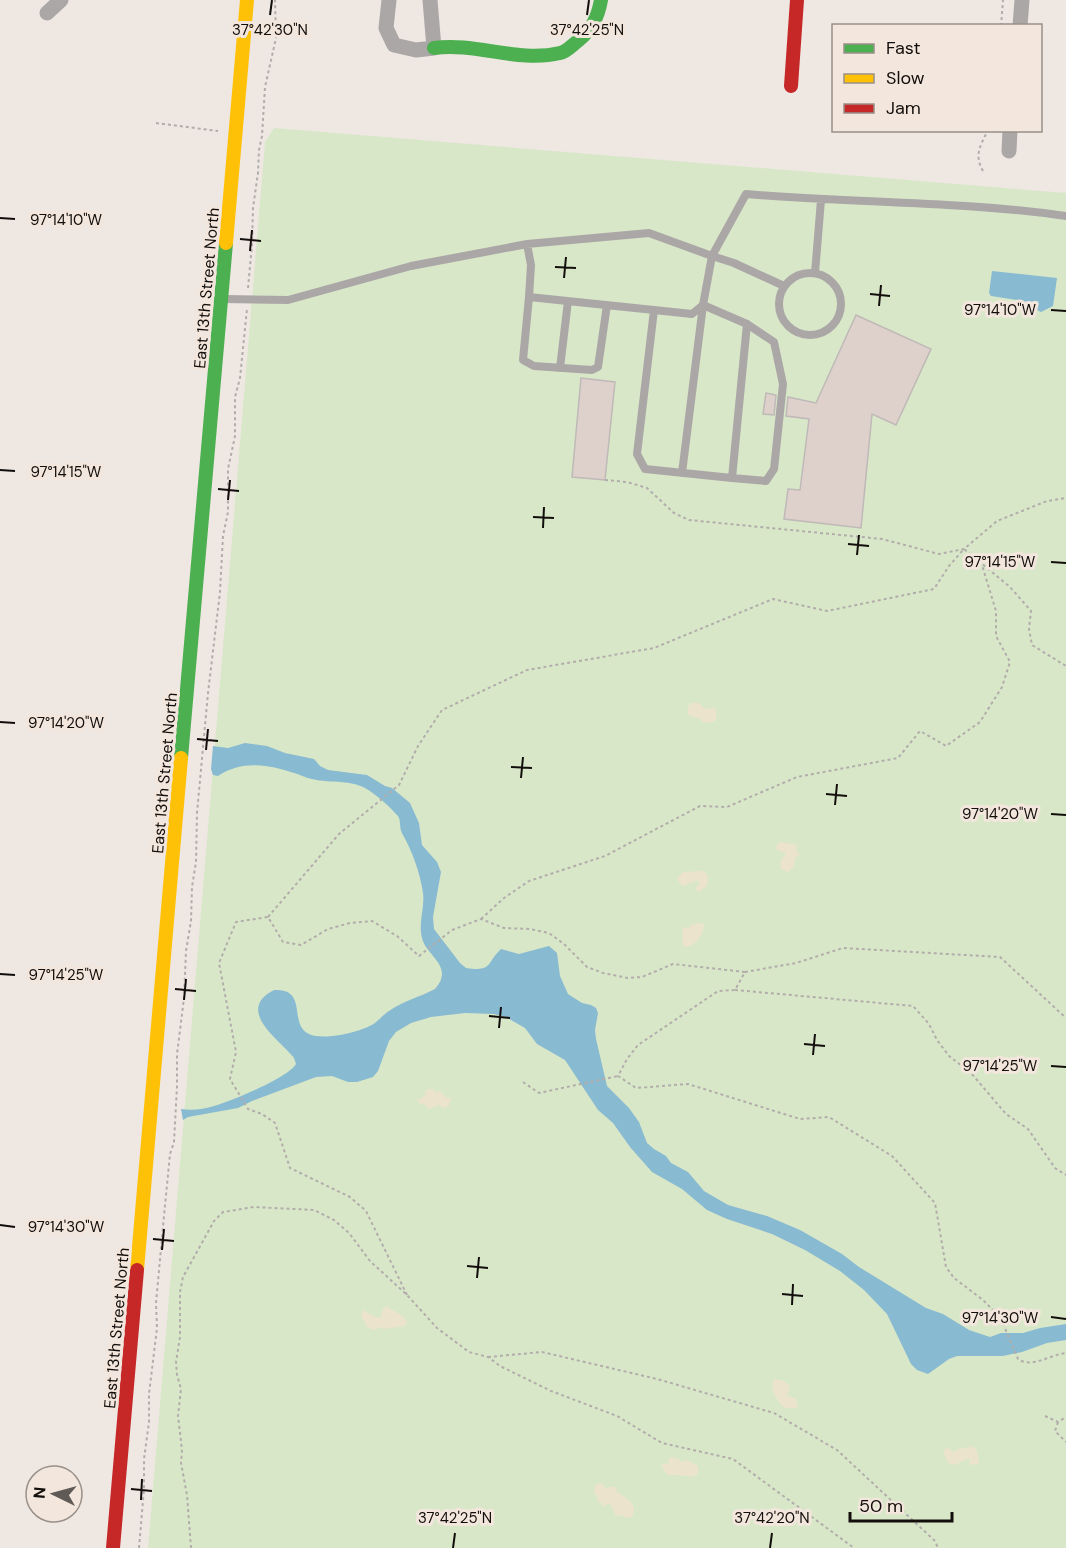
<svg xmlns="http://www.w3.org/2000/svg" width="1066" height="1548" font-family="'DM Sans',sans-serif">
<rect width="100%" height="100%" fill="#eee7e2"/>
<!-- green -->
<path fill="#d9e7c9" d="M274,128l792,65v1355h-918l117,-1406z"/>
<!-- sand -->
<path fill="#ebe3cc" d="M691,703h8l6,6 10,-1 2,8 -3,6 -10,1 -4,-4 -12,-4v-9z
M780,842l17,3 -1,6 4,3 -5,4 -1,8 -6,6 -7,-3 -1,-7 6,-9 -9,-3 -1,-4z
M703,871l5,4c0,12 0,10 -9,17l-4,-3 4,-5v-4l-17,6 -5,-7 6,-7z
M698,923l6,1c-1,12 -8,22 -20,23l-2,-8 1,-2 -1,-7 3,-3 4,1 2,-3z
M429,1089h4l3,4 4,-2 7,7 4,-1 -2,9 -5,2 -5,-3 -10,4 -4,-4 -6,-2 -2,-4h5v-2l3,-1v-5z
M387,1306c7,6 14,6 20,16l-2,4 -22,3 -2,-2 -8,3 -6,-3 -6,-12 3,-5 9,6 7,2 3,-9z
M774,1379l10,2 5,5v5l-3,4 10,4v4l2,2 -2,3h-11c-8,-8 -16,-18 -11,-29z
M971,1446l6,4 2,14 -10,1 1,-6 -1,-1 -14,7 -7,-2 -4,-9 1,-5 3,-1 6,4 5,-3 1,-2 6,2z
M672,1457l8,3 1,2 6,-2 11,6v8l-6,3c-9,-2 -15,-2 -24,-2l-7,-9 2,-2h5l1,-6z
M601,1483l5,5 7,-2 3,2 1,4 12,8 5,7 -1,9 -6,2 -7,-3 -5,1v-3l-5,-10 -9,4 1,-4 -4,-1 -1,-6 -3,-3 1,-8z"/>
<!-- water -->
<path fill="#88bad1" d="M992,271l65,7 -4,28 -12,6 -24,-12 -26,-4 -2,-3z
M245,743l22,3 18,7 29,6 6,7 8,4 39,5 18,11 7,2 18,15 9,20 3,22 15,17 4,10 -8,45 1,12 26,34 6,5c27,4 20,-5 35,-19l18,5 30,-8 8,7 3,23 8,18 14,9 9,2 5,3 2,5 -3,17 1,9 11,47 22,22 10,14 8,21 7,6 12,7 5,7 17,9 16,19 24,14 39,11 33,14 42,24 17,13 67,41 17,6 26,16 21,7 11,-4h22l17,-5 26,-4v16l-19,3 -25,9 -19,4h-46l-8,3 -21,15 -11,-4 -6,-6 -24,-50 -23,-24 -24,-19 -35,-21 -33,-16 -45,-15 -20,-9 -25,-21 -30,-17 -22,-25 -17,-24 -15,-13 -33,-50 -28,-16 -12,-16 -19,-11 -12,-3 -29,-1 -34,4 -20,6 -15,9 -7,9 -11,30 -5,6 -16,5h-9l-16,-6 -16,1 -64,24 -14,7 -50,9 -5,3 -2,-11c11,2 23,0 33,-3 17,-5 74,-28 82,-42l-2,-6c-10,-14 -48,-39 -32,-59 3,-4 8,-7 12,-9 35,-2 14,35 35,44 15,7 53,-2 66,-11 5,-4 9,-9 14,-12 14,-10 31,-14 46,-22 20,-23 -9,-33 -13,-51 -4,-16 3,-30 1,-45 -3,-21 -11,-42 -21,-60 -3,-6 -1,-13 -4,-17 -9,-10 -23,-23 -35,-29 -17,-8 -40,-3 -58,-10 -29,-11 -60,-19 -87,-1l-5,-1 -2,-6 2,-23 15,2z"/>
<!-- building -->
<path fill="#ded0cb" stroke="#bfb9b7" stroke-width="1.5" d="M856,315l75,34 -35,76 -24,-11 -11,114 -77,-9 4,-30 12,1 9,-71 -23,-3 2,-19 28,6z
M581,378l34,4 -10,98 -33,-3z
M766,393l10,2 -2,20 -11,-1z"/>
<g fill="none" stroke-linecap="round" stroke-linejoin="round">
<!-- path -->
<path stroke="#b2adab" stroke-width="2" stroke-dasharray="3 3" stroke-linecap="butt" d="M1001,26l2,-26
M156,123l62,8
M983,171c-9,-16 -3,-25 5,-41
M248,288l4,-43 1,-37 5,-35 1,-23 3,-14 3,-49 11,-49 -1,-38
M605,480l22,2 20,6 27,25 15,7 193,19 57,15 25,-5 33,-28 50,-20 19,-3
M268,917l71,-83 60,-49 19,-39 24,-36 85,-40 127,-22 119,-49 54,12 107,-22 15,-23 15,-17 46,38 21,24 -2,18 3,16 34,21
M481,919l23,-21 25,-17 76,-25 95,-50 27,1 70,-30 101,-19 22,-27 26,15 34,-24 22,-35 8,-25 -14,-26v-25l-14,-46
M745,972l51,-9 47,-15 157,9 66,61
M735,990l178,16 16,18 8,16 12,16 22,17 35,41 22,15 27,39 11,7
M523,1082l16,11 79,-17
M407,1295l-41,-84 -16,-14 -60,-29 -15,-45 -13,-9 -14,-5 -18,-30 6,-27 -17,-89 17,-41 32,-5 15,25 18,3 27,-16 22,-6 22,-2 25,15 22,20 33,-26 29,-11 23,9 26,1 19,4 15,11 23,23 16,6 25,5 14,-1 31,-13 72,8 -10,18 -17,1 -80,54 -11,14 -9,17 18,12 52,-4 112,35 29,-2 63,39 43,47 11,64 8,11 29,22 11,11 10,15 14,33c14,10 33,-5 48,-6
M488,1357l54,-5 115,27 117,34 63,37 98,91 3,7
M1045,1416l13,6 8,-5
M1058,1422l-3,9 11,11
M139,1548l5,-59v-30l5,-37v-28l8,-66 -1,-25 8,-87 6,-62 4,-12 3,-56v-32l7,-56 2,-47 5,-30 1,-34 4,-25 1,-49 11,-120 12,-101 3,-56 5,-24v-43l7,-33v-39l5,-19 7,-69
M191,1548l-4,-53 -6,-32 1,-13 -4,-34 3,-27 -4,-14 -1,-13 4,-25v-45l3,-15 31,-56 9,-9 31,-5 60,3 20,10 15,13 21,28 37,34 30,33 32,24 19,5 12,9 51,25 66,25 45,27 71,16 121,89"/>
<!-- lane -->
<path stroke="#aba7a7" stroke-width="8" d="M527,244l4,21 -2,32 125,13 -17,144 8,15 87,9 15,-154
M779 304a31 31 0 1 1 62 0a31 31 0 1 1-62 0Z
M815,273l6,-73
M529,297l-6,63 11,6 58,4 6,-3 9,-62
M223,299l65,1 123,-34 116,-22 122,-11 63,23 34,-62c106,9 214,7 320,22
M654,310l38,4 11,-9
M560,368l8,-67
M682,473l21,-168
M732,478l34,3 8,-12 9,-85 -9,-42 -27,-18 -44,-19 9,-49 22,7 50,23"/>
<!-- street -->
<path stroke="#aba7a7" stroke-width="15" d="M389,0l-3,28 8,17 22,5 18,-2 -4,-48
M47,13l14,-13
M1020,26l2,-26
M1009,151l1,-21"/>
<!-- fast -->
<path stroke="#4caf50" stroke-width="14" d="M434,48c42,-6 84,15 126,5 7,-1 13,-9 19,-13 13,-11 19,-23 22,-40
M181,758l45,-515"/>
<!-- slow -->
<path stroke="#ffc107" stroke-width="14" d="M226,243l21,-243
M137,1270l44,-512"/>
<!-- jam -->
<path stroke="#c62828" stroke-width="14" d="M791,86l6,-86
M113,1548l24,-278"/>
</g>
<!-- ticks -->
<path fill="none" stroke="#120e0b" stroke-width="2" d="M270,15l2,-15M587,15l2,-15M0,218l15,1M240,239l21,2M250,251l2,-21M555,267l21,1M564,278l2,-21M870,294l20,2M879,306l2,-21M1051,310l15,1M0,470l15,1M218,489l21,2M228,500l2,-20M533,517l21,1M543,528l1,-21M848,544l21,2M857,555l2,-20M1051,562l15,1M0,722l15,1M197,739l21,2M206,750l2,-21M511,767l21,1M521,778l2,-21M826,794l21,2M835,805l2,-21M1051,814l15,1M0,974l15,1M175,989l21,2M184,1000l2,-21M489,1016l21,2M499,1028l2,-21M804,1044l21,2M813,1055l2,-21M1051,1066l15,1M0,1225l15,2M153,1239l21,2M162,1250l2,-21M467,1266l21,2M477,1278l2,-21M782,1294l21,2M792,1305l1,-21M1051,1317l15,2M131,1489l21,2M141,1500l1,-21M453,1548l2,-15M770,1548l2,-15"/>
<g text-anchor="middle" stroke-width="6" stroke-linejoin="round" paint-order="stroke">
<!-- street labels -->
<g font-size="16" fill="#120e0b" stroke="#f3e6dd">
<text transform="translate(206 288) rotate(-85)" y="6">East 13th Street North</text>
<text transform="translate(164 773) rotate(-85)" y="6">East 13th Street North</text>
<text transform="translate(116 1328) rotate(-85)" y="6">East 13th Street North</text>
</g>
</g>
<g font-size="15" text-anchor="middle" fill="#120e0b" stroke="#f3e6dd" stroke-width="6" stroke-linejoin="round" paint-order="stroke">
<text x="270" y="35">37°42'30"N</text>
<text x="587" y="35">37°42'25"N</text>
<text x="66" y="225">97°14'10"W</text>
<text x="1000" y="315">97°14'10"W</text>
<text x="66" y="477">97°14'15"W</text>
<text x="1000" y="567">97°14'15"W</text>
<text x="66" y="728">97°14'20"W</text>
<text x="1000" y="819">97°14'20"W</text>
<text x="66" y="980">97°14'25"W</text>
<text x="1000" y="1071">97°14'25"W</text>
<text x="66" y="1232">97°14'30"W</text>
<text x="1000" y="1323">97°14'30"W</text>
<text x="455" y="1523">37°42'25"N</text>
<text x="772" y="1523">37°42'20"N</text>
</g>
<!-- legend -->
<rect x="832" y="24" width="210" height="108" fill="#f3e6dd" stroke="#999089" stroke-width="1.5"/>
<rect x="844" y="44" width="30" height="9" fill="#4caf50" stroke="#999089" stroke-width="1.5"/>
<text x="886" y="54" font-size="18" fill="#120e0b">Fast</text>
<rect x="844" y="74" width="30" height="9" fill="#ffc107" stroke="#999089" stroke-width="1.5"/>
<text x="886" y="84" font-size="18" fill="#120e0b">Slow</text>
<rect x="844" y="104" width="30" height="9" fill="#c62828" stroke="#999089" stroke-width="1.5"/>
<text x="886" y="114" font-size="18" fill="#120e0b">Jam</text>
<!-- north arrow -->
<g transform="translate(54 1494) rotate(275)"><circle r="28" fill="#f3e6dd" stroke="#999089" stroke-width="1.5"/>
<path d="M0-4.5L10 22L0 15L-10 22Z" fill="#5f5a56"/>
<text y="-9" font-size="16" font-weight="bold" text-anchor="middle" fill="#120e0b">N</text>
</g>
<!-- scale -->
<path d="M850 1512v9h102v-9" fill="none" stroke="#120e0b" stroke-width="3"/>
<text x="859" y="1512" font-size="18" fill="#120e0b" stroke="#f3e6dd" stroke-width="4.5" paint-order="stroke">50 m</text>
</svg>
